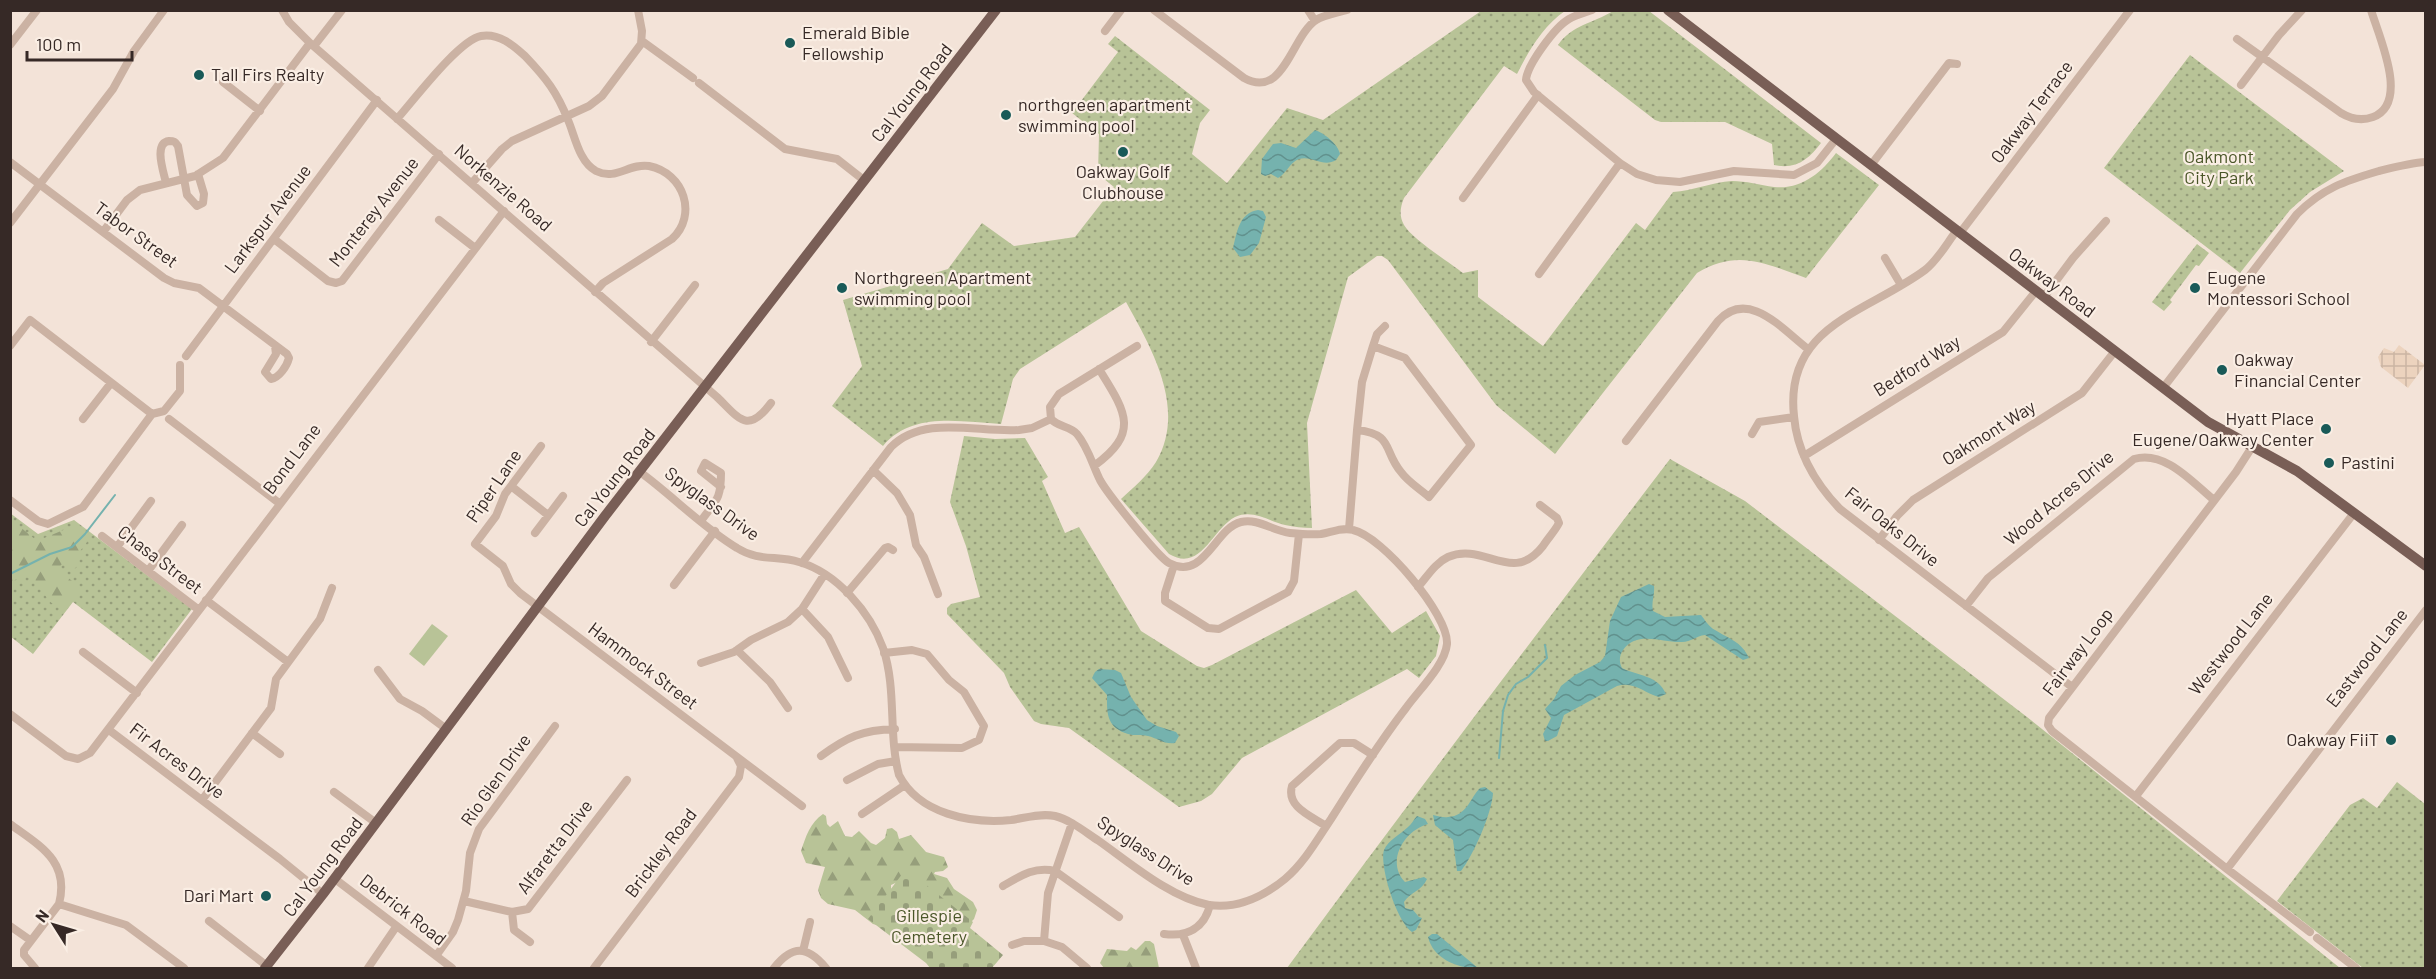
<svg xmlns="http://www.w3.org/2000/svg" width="2436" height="979" font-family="Barlow,sans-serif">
<defs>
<pattern id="grass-dots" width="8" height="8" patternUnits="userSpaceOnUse" patternTransform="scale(1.5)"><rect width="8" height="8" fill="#b8c397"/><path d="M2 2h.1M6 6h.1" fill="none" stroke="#969e7b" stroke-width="1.8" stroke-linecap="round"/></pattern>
<pattern id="forest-firs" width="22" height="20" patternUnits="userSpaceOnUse" patternTransform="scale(1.5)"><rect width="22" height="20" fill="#b8c397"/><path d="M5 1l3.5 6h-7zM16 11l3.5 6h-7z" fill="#969e7b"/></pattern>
<pattern id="cemetery-stones" width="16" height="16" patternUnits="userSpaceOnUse" patternTransform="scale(1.5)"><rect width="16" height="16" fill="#b8c397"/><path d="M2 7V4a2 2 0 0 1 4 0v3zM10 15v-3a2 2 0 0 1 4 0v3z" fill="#969e7b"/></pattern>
<pattern id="plaza-grid" width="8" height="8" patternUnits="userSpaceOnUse" patternTransform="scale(1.5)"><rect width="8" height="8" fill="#ecd3be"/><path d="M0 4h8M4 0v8" fill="none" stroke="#cbb5a3"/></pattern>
<pattern id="water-waves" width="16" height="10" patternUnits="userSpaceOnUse" patternTransform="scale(1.5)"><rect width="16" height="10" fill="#75b2ae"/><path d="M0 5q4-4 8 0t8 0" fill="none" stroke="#61918d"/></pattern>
</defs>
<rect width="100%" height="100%" fill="#f3e3d8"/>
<!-- grass -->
<path fill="url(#grass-dots)" d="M1481,11h84c-22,15 -36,39 -48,63l-13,-8 -100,132c-4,10 -5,18 0,27 8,14 45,37 59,48l15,-3v27l65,49 93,-123 9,7 28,-38c20,-1 39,-10 59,-11 14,0 28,4 42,6 27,3 47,-14 62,-34l43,32 -73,93c-40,-14 -68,-30 -109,-5l-142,181 -59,-49 -108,-145 -6,-4h-5l-29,21 -41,146 5,105c-9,0 -18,-1 -27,-3 -17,-4 -32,-16 -50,-8 -23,12 -34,56 -66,37l-48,-55c12,-11 26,-23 35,-37 31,-53 -4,-113 -30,-160l-106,67 -7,10 -12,45c-40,-2 -89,-13 -118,22l-51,-40 30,-40 -19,-66 105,-31 34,-46 32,23 61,-9 39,-50 -16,-13 1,-40 -27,-21 46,-61 -10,-8 7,-8 95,74 -10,13 -8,31 35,29 60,-75 36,12z
M1613,11h36l172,132c-12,16 -25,27 -47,22l-2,-21 -47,-22h-64l-6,-2 -97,-75c15,-21 34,-21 55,-34z
M2190,55l154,116 -34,21 -20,18 -50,63 -136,-105z
M2197,244l12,9 -10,13 -3,-1 -26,35 2,2 -8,9 -12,-9z
M964,436l31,3 30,-1 23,39 -6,4 23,52 14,-6 62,104 56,35 7,2 8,-3 144,-75 36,43 34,-22 14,25 -4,20 -17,22 -12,-9 -165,89 -30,36 -11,7 -22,6 -110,-79 -28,-4 -7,-3 -24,-34 -6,-14 -57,-59v-6l4,-4 29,-7 -14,-51 -16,-44z
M1670,459l75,42 282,216 313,251h-1053c126,-171 254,-340 383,-509z
M10,513l28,21 36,-14 118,89 -40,53 -79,-60 -40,52 -22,-17z
M2397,782l28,22v164h-62l-86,-67 73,-96 13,-7 14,10z"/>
<!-- forest -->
<path fill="url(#forest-firs)" d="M11,524l8,2 18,15 36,-15 8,2 6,14 -10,13 3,9 -6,5 -12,-5 -4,5 14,12 6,9 -2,4 -10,11c-1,0 -9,0 -10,0 -17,-5 -13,-41 -45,-23z
M823,814l3,2 1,8 3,3 8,-6 7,15 7,1 7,-6 12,12 5,2 9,-7 2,-9 5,-1 5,4 2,7 12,-4 15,17 18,5 4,10 -5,4 -8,1 -1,2 13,4 7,11 19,13 4,8 -3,9 -7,7 -65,-46 -11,5v10l-11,31 -7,-2 -18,-14 -27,-6 -7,-6 -3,-8 7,-23 -19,-4 -5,-12c5,-15 9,-28 22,-37z
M1145,941h5l4,3 5,24h-55l-4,-5 7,-14 20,2 4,-4 5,3z"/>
<!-- cemetery -->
<path fill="url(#cemetery-stones)" d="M906,869l67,53 -3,6 33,27 -11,13h-62l-4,-5 -58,-44z"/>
<!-- pitch -->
<path fill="#b8c397" d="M432,624l16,12 -24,30 -15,-12z"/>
<!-- plaza -->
<path fill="url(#plaza-grid)" d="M2399,345l26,20 -17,23 -27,-21 -3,-10 6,-9 10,4z"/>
<!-- water -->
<path fill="url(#water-waves)" d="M1315,130c9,3 23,14 25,24l-4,6c-13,8 -24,-5 -37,-1 -9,3 -13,15 -21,19l-7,-4 -6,2 -4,-2 1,-15 11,-15 8,-1 15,5z
M1258,210l5,1 3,6 -7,26 -9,12 -10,2 -7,-9c4,-16 6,-35 25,-38z
M1649,584l5,2c1,9 -3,16 -1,25l12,6 36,-2c4,5 8,12 14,15 14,9 26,11 34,28l-6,2 -38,-25c-9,1 -14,7 -23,7 -19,1 -45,-12 -59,8 -4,6 -4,12 -1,18 16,8 36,7 44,26l-7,3c-15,-4 -25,-16 -42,-11l-53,29 -7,21 -9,5h-3l-2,-7 8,-16 -6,-9 9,-10 7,-13 14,-11 25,-13 5,-6 5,-35 11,-24z
M1099,669l16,1 6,3 10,24 16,23 10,6 19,6 3,4 -4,7c-10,2 -18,-5 -27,-7 -7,-2 -14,0 -20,-2 -22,-7 -21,-21 -21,-39l-15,-17 3,-6z
M1485,787l8,6c-1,20 -20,63 -32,78h-4l-4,-31 -18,-15 -2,-10c5,1 11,3 15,2 19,-1 22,-19 32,-29z
M1417,816l8,3 3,5c-23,6 -43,37 -23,58l19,-5 3,2c-5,12 -17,13 -23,23l1,6 8,2 6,7 3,1 -6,12 -4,2c-15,-9 -33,-66 -28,-82 4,-10 17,-16 24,-23 4,-3 5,-7 9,-11z
M1432,934h5l41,34c-19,1 -45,-9 -50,-31z"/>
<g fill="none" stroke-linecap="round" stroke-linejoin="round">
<!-- stream -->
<path stroke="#75b2ae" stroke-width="2" d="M10,574l40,-20 22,-7 13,-13 30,-39
M1499,758l4,-47 5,-16 8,-11 12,-7 19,-19 -2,-13"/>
<!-- minor -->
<path stroke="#cbb2a3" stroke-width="8" d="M282,10l7,12 21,21 407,354c22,21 30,38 54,6
M1154,10l90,68c40,22 47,-41 72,-58 8,-5 21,-7 31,-10
M1308,10l7,11
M1592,10c-8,3 -16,5 -23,9 -14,8 -42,46 -43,61l8,12 86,71 17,11 19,6 24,2 54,-11 60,4 23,-12 19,-24
M1105,31l16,-21
M2237,39l104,74c10,6 21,8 32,4 37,-14 6,-80 -2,-107
M642,41l51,37
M10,45l27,-35
M314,46l28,-36
M223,82l37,29
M699,83l86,66 52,10 28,22
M2241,85l38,-50 23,-25
M397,119c17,-19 62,-79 84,-83 18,-3 32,9 44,20 21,22 32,36 43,64 7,16 11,42 28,51 20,10 33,-8 53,-5 35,7 49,49 23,73l-69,44 -8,9
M10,162l154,116 10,5 25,5 88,66 2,4c-2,8 -10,20 -18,21l-6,-7 11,-18 -1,-8
M1871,165l78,-102 8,1
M166,183c-2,-10 -13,-40 3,-42 6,0 6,1 9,5l9,49 10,11 6,-3 1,-9 -6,-20
M472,183l30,-34 10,-8 77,-35 13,-10 39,-52 1,-13 -4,-21
M1463,198l75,-103
M439,220l36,28
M10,223l103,-134 21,-38 30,-41
M1957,230c-10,13 -19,30 -32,40 -58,43 -141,55 -131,146 3,36 21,67 46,93l232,178
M103,232l24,-32 13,-10 55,-14 28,-18 87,-115
M1960,233l170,-223
M274,239l54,42 8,2 6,-2 97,-127
M1885,258l16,27
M1539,274l81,-111
M2044,297l29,-39 33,-37
M651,342l44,-57
M10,346l20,-26 122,94
M1373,346l4,-12 8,-8
M186,356l191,-256
M2163,388l134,-174c26,-26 48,-33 82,-43 16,-4 31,-8 47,-9
M83,419l28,-36
M169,419l110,84
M1051,419l-1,-12 9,-13 78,-48
M1752,434l7,-12 35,-5
M1626,441l92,-120c30,-33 64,8 90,28
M541,446l-36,48 -9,22 -21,28 28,22 8,18 9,9 282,213
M2252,447l-16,25 -187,246 -1,7 4,6 175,138 83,63
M1804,456l199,-124 33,-41
M1094,466c47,-34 31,-55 5,-97
M873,470l24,23 13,22 6,30 8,12 14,37
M640,472c33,24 62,55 97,76 22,14 40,7 62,14 38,11 71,50 84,86 14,41 5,86 16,127 20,39 72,49 112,45 14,-2 29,-7 44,-4 16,4 30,16 44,25 31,22 72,57 110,64 28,4 54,-8 76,-26 19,-16 32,-39 46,-60 24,-38 48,-76 75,-111 12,-17 39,-43 41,-64 2,-29 -65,-108 -94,-114 -11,-3 -21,2 -32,4 -10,1 -21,0 -31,-1 -17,-2 -32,-15 -49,-11 -26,6 -37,60 -72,41 -11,-6 -62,-70 -69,-83 -7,-14 -12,-33 -23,-46 -7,-8 -19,-7 -26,-15l-19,9 -13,2c-41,3 -95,-16 -128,17l-89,116
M511,486l37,29
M10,500l28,21 10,3 35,-17 69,-93 12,-3 16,-20v-26
M701,521c15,-21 20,-21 20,-48l-16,-10 -4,8 20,16
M1349,529l8,-99c37,4 26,21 44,42 7,10 19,17 28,25l42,-52 -66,-87 -32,-12 -11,36 -5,48
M535,533l28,-37
M102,536l97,74
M1879,540l18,-24 16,-16 169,-107 33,-42
M117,547l34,-46
M1174,565l-9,28v8l43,27 11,1 69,-37 6,-11 5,-47
M148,571l34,-46
M674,585l41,-54
M1418,587c9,-10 17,-24 30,-30 36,-16 64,29 95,-11 5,-8 12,-15 16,-23l-2,-5 -17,-13
M847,593l38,-45 3,-1 5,3
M206,600l82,62
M1966,606l22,-28 146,-119c31,-9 58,23 80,41
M802,609l26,28 20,41
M737,650l33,32 18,26
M83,652l54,41
M884,653l28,-3 15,4 22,26 15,12 20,34 -5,14 -17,8 -67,-1
M701,663l33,-11 17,-12 37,-18 14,-13 22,-34
M378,670l22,29 22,12 23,17
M10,714l56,42 12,3 12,-6 414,-542
M109,730l171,129 43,35
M252,733l28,21
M821,756c26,-19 41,-26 74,-27
M847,780l31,-16 18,-3
M334,792l42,31
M2136,796l218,-283
M202,800l69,-92 5,-29 44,-60 12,-31
M862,814l43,-29
M10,824c30,22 60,37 49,80l67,21 58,43
M1326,826c-15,-10 -40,-19 -34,-40l48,-43h14l19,12
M2227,869l199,-259
M335,879l117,89
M1003,886c17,-10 32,-20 52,-15l64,46
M464,901l48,11 16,-3 99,-129
M512,912l2,18 16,12
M209,921l58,45
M10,926l20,14
M1164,934c23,3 40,-5 46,-29
M1183,935l13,33
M2317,938l39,30
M1044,941l18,6 25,21
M1012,945l12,-4h20l4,-48 24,-70
M803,951l7,-29
M436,956l17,-24 5,-12 8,-29 4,-38 9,-24 76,-103
M35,968l-11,-13v-5l35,-46
M368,968l28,-41
M594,968l145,-191 2,-11 -4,-8
M774,968c18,-23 33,-23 52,0"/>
<!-- major -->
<path stroke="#795e56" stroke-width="10" d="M1668,10l540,412 89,49 129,95
M265,968l58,-74 282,-378 391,-506"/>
</g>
<!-- markers -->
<g fill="#195a58" stroke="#faeee4" stroke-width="2">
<circle cx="790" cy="43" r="6"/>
<circle cx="199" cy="75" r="6"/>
<circle cx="1006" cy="115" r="6"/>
<circle cx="1123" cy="152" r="6"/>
<circle cx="842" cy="288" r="6"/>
<circle cx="2195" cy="288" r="6"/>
<circle cx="2222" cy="370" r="6"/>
<circle cx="2326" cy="429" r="6"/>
<circle cx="2329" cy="463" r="6"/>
<circle cx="2391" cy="740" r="6"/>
<circle cx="266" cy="896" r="6"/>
</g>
<g text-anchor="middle" stroke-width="4.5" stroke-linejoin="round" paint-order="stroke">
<!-- poi labels -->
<g font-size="18" fill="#362926" stroke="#faeee4" text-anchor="start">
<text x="802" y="39">Emerald Bible<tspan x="802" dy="21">Fellowship</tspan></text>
<text x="211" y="81">Tall Firs Realty</text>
<text x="1018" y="111">northgreen apartment<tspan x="1018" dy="21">swimming pool</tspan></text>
<text x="1123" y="178" text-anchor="middle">Oakway Golf<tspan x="1123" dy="21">Clubhouse</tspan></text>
<text x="854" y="284">Northgreen Apartment<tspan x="854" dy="21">swimming pool</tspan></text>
<text x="2207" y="284">Eugene<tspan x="2207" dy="21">Montessori School</tspan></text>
<text x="2234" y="366">Oakway<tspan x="2234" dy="21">Financial Center</tspan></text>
<text x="2314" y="425" text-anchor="end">Hyatt Place<tspan x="2314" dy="21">Eugene/Oakway Center</tspan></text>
<text x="2341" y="469">Pastini</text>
<text x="2379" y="746" text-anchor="end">Oakway FiiT</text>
<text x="254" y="902" text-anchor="end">Dari Mart</text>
</g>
<!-- street labels -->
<g font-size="18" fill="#362926" stroke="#faeee4">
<text transform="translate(912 93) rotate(-52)" y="6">Cal Young Road</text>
<text transform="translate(2032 112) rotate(-53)" y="6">Oakway Terrace</text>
<text transform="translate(503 188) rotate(41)" y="6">Norkenzie Road</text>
<text transform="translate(374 212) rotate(-52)" y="6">Monterey Avenue</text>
<text transform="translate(268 219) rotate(-53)" y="6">Larkspur Avenue</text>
<text transform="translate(136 235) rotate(36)" y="6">Tabor Street</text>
<text transform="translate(2052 283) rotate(37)" y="6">Oakway Road</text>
<text transform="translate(1917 366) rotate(-32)" y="6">Bedford Way</text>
<text transform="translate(1989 433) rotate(-32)" y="6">Oakmont Way</text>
<text transform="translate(292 459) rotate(-53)" y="6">Bond Lane</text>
<text transform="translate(615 478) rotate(-52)" y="6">Cal Young Road</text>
<text transform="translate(494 486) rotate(-56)" y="6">Piper Lane</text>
<text transform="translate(2059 498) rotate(-40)" y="6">Wood Acres Drive</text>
<text transform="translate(712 504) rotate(36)" y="6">Spyglass Drive</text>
<text transform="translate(1892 527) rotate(39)" y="6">Fair Oaks Drive</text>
<text transform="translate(160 560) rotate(37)" y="6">Chasa Street</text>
<text transform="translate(2231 644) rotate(-52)" y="6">Westwood Lane</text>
<text transform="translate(2078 652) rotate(-53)" y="6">Fairway Loop</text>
<text transform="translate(2367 658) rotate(-52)" y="6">Eastwood Lane</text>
<text transform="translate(643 666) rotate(37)" y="6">Hammock Street</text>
<text transform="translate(177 761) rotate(37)" y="6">Fir Acres Drive</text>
<text transform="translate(496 780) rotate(-55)" y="6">Rio Glen Drive</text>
<text transform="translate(555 847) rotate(-53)" y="6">Alfaretta Drive</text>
<text transform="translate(1146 851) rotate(33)" y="6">Spyglass Drive</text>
<text transform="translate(661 853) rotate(-53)" y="6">Brickley Road</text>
<text transform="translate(323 867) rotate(-53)" y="6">Cal Young Road</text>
<text transform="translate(403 910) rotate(38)" y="6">Debrick Road</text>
</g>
<!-- park labels -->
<g font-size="18" fill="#4a5628" stroke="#faeee4">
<text x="2219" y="163">Oakmont<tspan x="2219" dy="21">City Park</tspan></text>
<text x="929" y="922">Gillespie<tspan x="929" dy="21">Cemetery</tspan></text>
</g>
</g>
<!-- border -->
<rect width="2436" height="979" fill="none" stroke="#362926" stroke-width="24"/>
<!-- north arrow -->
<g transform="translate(54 925) rotate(307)" stroke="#faeee4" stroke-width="4.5" paint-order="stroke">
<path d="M0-4.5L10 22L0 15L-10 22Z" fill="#362926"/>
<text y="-9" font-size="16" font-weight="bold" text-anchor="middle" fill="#362926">N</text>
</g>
<!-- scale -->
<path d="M27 51v9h105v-9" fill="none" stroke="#362926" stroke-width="3"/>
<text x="36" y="51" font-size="18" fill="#362926" stroke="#faeee4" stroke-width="4.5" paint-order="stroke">100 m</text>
</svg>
